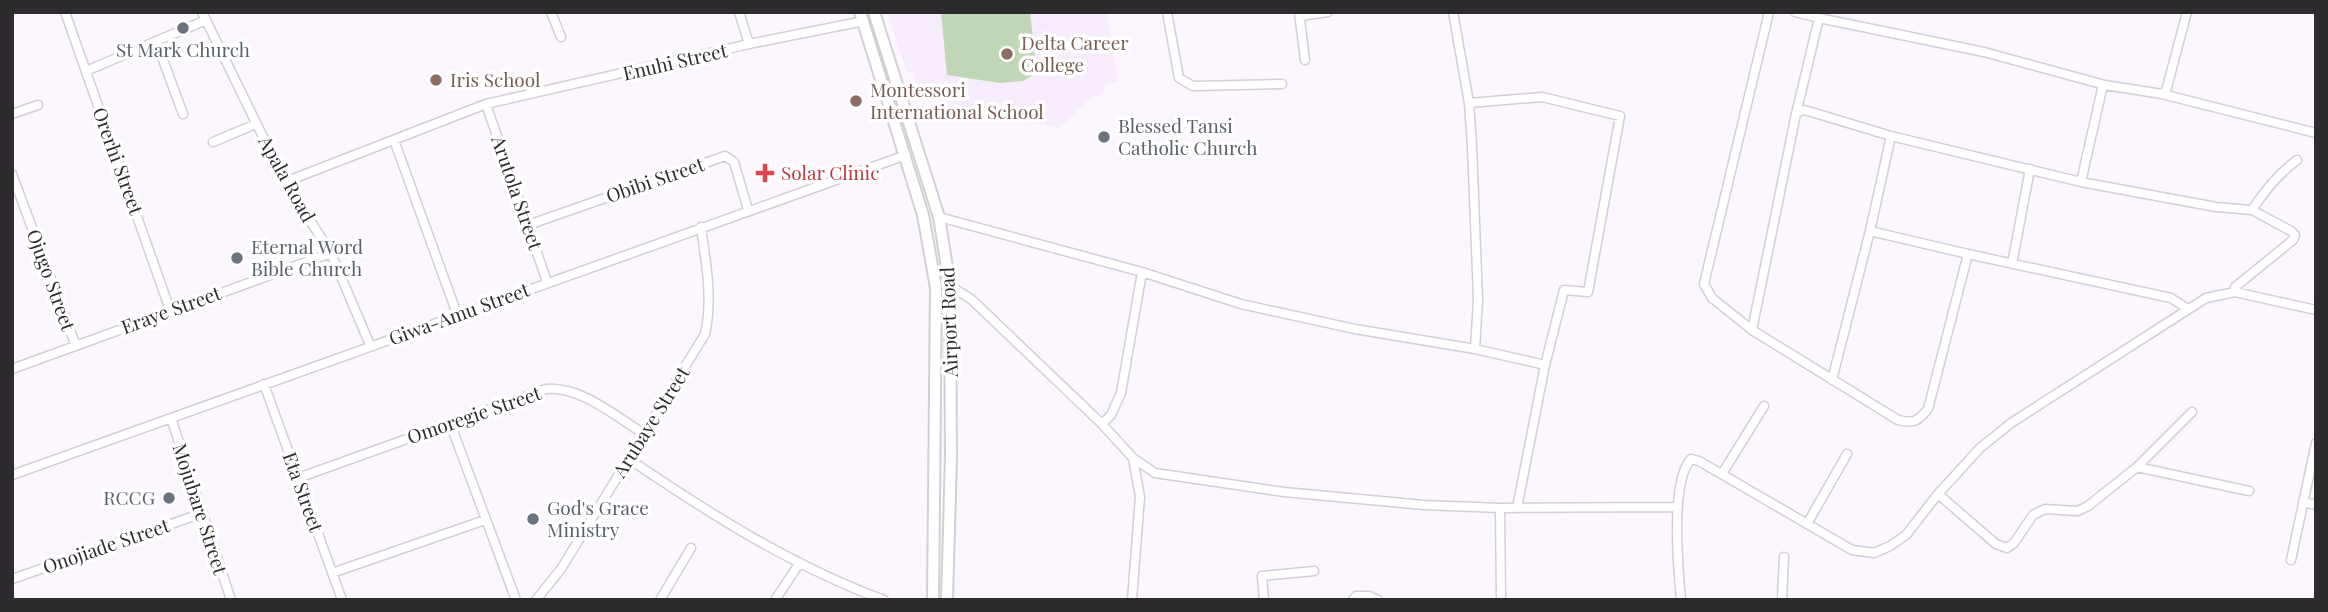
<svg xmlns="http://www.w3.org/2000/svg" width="2328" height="612" font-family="'Playfair Display',serif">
<rect width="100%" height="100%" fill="#fcf7fe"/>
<!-- built -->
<path fill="#f7ecfc" d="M887,12h220l11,70 -11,2 -6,10 -10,4 -32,30 -152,-34 9,-12 -3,-10 -6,1z"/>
<!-- green -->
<path fill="#bfd7b7" d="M941,12h89l7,61 -14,8 -23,2 -53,-8z"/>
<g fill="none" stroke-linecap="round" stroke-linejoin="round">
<!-- street casing -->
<g stroke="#d4ced6" stroke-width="11">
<path id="street" d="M65,12l105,298
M202,12l83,170 46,71 39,92
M551,12l10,25
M739,12l10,32
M1167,12l12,66 14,8 89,-2
M1299,12l6,48
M1453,12l16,91 3,43 6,153 -3,50
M1795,12l24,6 -23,96
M1300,16l28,-4
M1819,18l165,34 121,33
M156,41l27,73
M86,71l120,-51
M2162,94l154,39
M1469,103l73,-6 78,19 -32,176 -24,-2 -19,75 -28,143
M486,104l61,178
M12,114l26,-9
M1891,136l-21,95 98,23
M394,140l63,174
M213,142l43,-18
M12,174l64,172
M285,182l201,-78 263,-60 115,-23
M2081,182l21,-93 3,-4 57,9 4,-3 21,-79
M2252,210c13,-20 26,-36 45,-50
M939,217l203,55 99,32 114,25 120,20 70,16
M528,225l197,-69 9,6 14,48
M2012,264l18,-95
M950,286l21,13 131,125 31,34 7,39 -8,103
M2188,309l-17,-11 -203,-44 -40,155c-10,12 -14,15 -30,11l-146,-90 44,-216 6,-4 6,1 83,25 190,46 135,25 36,3 39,21 4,4 -2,5 -58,47v5
M1752,330l-40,-32 -8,-14 65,-272
M12,369l319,-116
M1832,380l38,-149
M264,384l78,216
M171,418l60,182
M450,423l66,177
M1102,424l9,-9 10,-22 21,-121
M1133,458l22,15 129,19 140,13 76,3 177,-1
M629,459c81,55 163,107 255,141
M2137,467l112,24
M1722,474l42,-68
M12,475l894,-320
M298,478l248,-89c35,-3 69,27 98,45
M1938,494l58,50 11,4 7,-5 19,-28 12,-6 33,2 10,-5 49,-39 55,-55
M2303,502l13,3
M1500,508l1,92
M1807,524l40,-70
M2291,560l25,-117
M332,573l153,-53
M12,579l188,-65
M536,600l25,-31 144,-235c8,-35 1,-71 -4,-107
M660,600l31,-52
M775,600l24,-36
M1264,600l-2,-24 52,-5
M1353,600l3,-4h13l9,4
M1681,600c-3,-32 -11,-118 10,-141l8,2 153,89 22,3 16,-7 16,-11 32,-41 42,-46 31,-25 195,-125 29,-6 81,18
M1782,600l2,-43"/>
</g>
<!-- secondary casing -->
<g stroke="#d4ced6" stroke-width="14">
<path id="secondary" d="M860,12l63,203 13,73 -3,312
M874,12l65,205 11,69 1,170 -4,144"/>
</g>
<!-- street -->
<use href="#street" stroke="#fff" stroke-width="8"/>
<!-- secondary -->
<use href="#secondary" stroke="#fff" stroke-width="10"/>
</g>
<!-- markers -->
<g fill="#6b7280" stroke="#fff" stroke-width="2.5">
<circle cx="183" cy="28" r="7"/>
<circle cx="1104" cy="137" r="7"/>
<circle cx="237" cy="258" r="7"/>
<circle cx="169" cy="498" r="7"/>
<circle cx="533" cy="519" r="7"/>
</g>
<g fill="#8d6e63" stroke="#fff" stroke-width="2.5">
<circle cx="1007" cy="54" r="7"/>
<circle cx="436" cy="80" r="7"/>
<circle cx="856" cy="101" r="7"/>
</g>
<path fill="#e0444e" stroke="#fff" stroke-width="2.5" d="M761.5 162.5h7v7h7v7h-7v7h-7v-7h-7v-7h7z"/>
<g text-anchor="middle" stroke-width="7" stroke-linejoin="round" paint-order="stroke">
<!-- education labels -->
<g font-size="19" fill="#785e54" stroke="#fff" text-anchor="start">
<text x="1021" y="50">Delta Career<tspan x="1021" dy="22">College</tspan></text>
<text x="450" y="87">Iris School</text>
<text x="870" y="97">Montessori<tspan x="870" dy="22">International School</tspan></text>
</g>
<!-- worship labels -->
<g font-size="19" fill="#5b616d" stroke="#fff" text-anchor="start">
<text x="183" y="57" text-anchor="middle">St Mark Church</text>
<text x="1118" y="133">Blessed Tansi<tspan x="1118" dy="22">Catholic Church</tspan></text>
<text x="251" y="254">Eternal Word<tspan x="251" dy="22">Bible Church</tspan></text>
<text x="155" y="505" text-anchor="end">RCCG</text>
<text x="547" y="515">God's Grace<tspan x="547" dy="22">Ministry</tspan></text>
</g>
<!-- street labels -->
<g font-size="19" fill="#2d2b2e" stroke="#fff">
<text transform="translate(675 62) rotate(-13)" y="7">Enuhi Street</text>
<text transform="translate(118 161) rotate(70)" y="7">Orerhi Street</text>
<text transform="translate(287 179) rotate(61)" y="7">Apala Road</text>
<text transform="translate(655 180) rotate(-19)" y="7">Obibi Street</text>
<text transform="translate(517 193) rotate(71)" y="7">Arutola Street</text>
<text transform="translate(51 280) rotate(70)" y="7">Ojugo Street</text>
<text transform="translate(171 310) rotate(-20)" y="7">Eraye Street</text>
<text transform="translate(459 314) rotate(-20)" y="7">Giwa-Amu Street</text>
<text transform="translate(949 322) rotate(-92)" y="7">Airport Road</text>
<text transform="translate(474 415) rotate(-19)" y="7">Omoregie Street</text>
<text transform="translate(651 422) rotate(-58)" y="7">Arubaye Street</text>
<text transform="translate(303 492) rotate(70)" y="7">Eta Street</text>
<text transform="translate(200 509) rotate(72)" y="7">Mojubare Street</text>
<text transform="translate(106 546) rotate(-19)" y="7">Onojiade Street</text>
</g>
<!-- health labels -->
<g font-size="19" fill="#be3a42" stroke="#fff" text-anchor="start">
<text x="781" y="180">Solar Clinic</text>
</g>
</g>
<!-- border -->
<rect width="2328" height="612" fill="none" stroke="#2d2b2e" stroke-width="28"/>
</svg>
